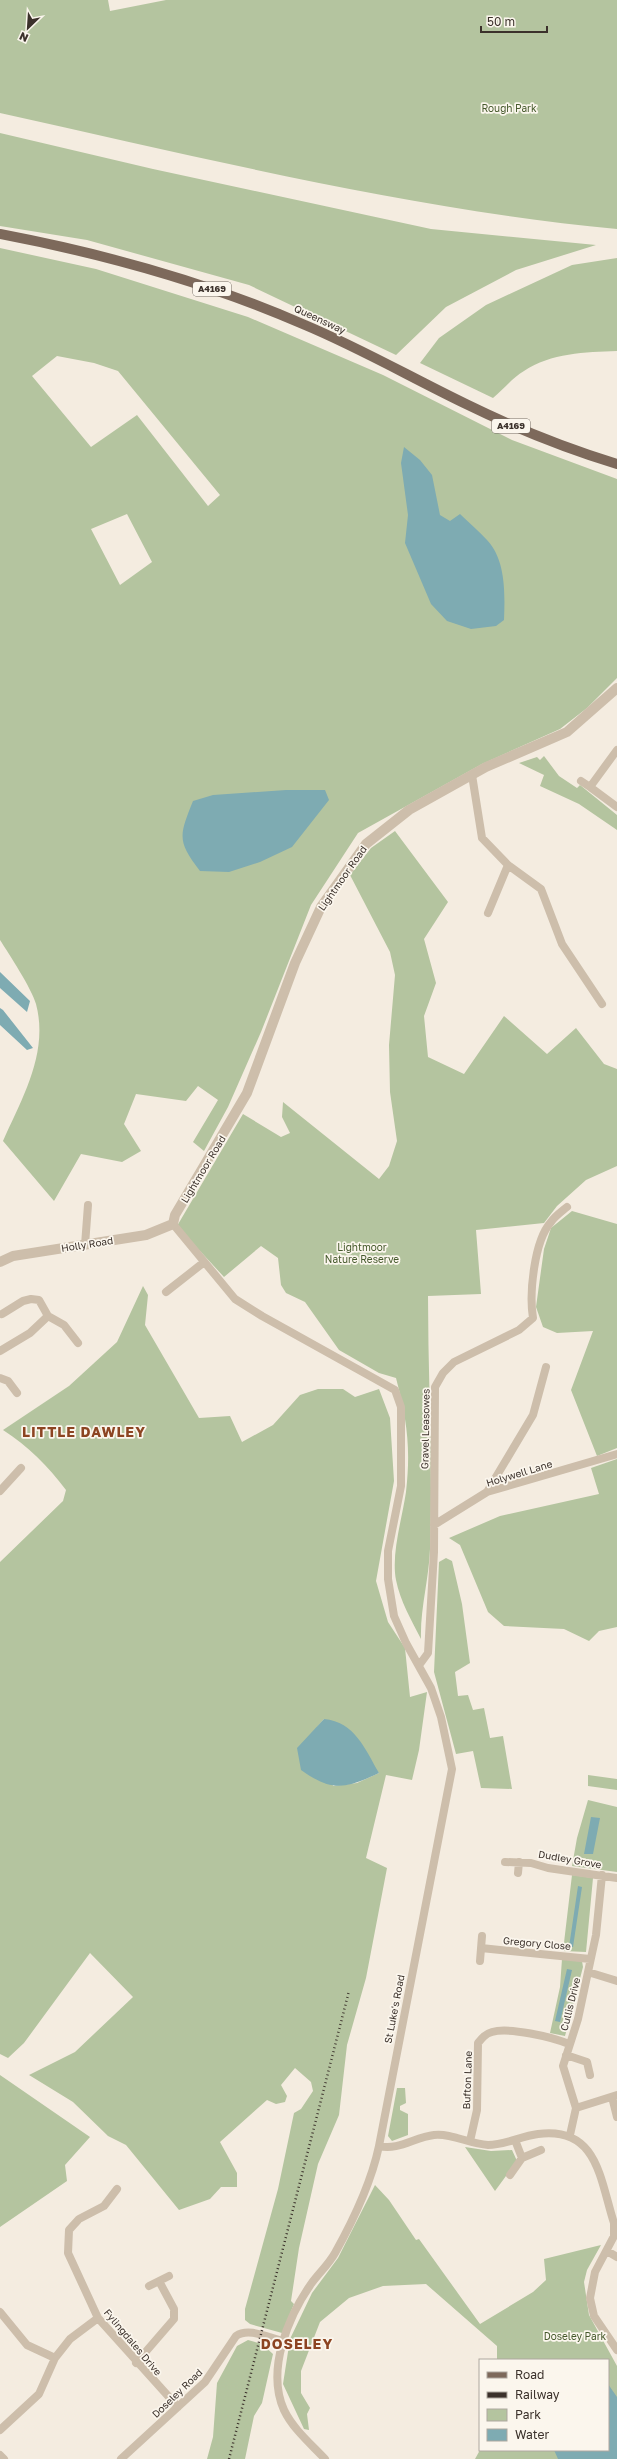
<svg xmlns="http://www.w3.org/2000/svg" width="617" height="2459" font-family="'Golos Text',sans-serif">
<rect width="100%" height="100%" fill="#f4ece0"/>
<!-- green -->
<path fill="#b4c49f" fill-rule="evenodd" d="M0,0h108l2,11 56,-11h451v229c-209,-20 -413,-71 -617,-116z
M0,133l153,36 278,60 165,16 -80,25 -70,37 -50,48 -147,-70 -162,-45 -87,-14z
M0,248l96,21 152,48 135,58 129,65 105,39v199l-30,30 -27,21 -78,35 -124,69 -47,72 -50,127 -33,75 -24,44 -11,-9 25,-42 -20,-14 -12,15 -50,-7 -12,30 17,27 -19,11 -41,-8 -27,47 -51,-60c19,-43 46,-88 33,-137 -4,-15 -27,-50 -36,-64zM57,356l37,7 24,8 102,124 -12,11 -71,-91 -46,32 -59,-71zM127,514l25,48 -32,23 -29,-56z
M617,258v93c-32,1 -66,2 -93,20 -12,7 -21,19 -31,27l-73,-35 19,-25 47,-33 86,-40z
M544,756l15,20 18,12 3,-3 37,30v15l-38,-26 -39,-18 4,-11 -25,-12 18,-6 3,3z
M395,831l53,71 -24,37 12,44 -12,33 4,41 36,17 40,-58 43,38 29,-26 28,36 13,5v97l-31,14 -29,26 -13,17 -68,7 5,64 -53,2c0,84 5,168 2,253 -1,30 -10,60 -9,90 -9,-18 -21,-38 -25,-59 -5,-26 6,-61 10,-88 5,-44 1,-72 -10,-114l-17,-5 -40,-23 -34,-48 -19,-9 -5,-8 -3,-27 -17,-12 -37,31 -47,-51 66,-112 38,23 9,-4 -8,-16 1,-15 96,77 10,-13 8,-25 -7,-49 -1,-47 6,-70 -5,-23 -40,-77 21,-27z
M572,1211l45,13v224l-20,8 -26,-66 22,-59 -36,2 -14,-6 -7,-20 8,-58 7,-21z
M143,1286l5,9 -3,30 54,93 31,-2 12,26 31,-17 27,-30 18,-6h25l12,8 24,-8 11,29 4,63 -18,100 12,41 17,26 5,49 17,-5 -8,58 -7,30 -26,-5 -20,83 21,10 -21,110 -19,67 -8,70 -21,49 -19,84 -8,53 3,3 -12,29 -32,-9 -5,-4v-11l33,-120 16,-76 7,-4 12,-18 -2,-9 -16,-14 -14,17 6,11 -2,6 -9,2 -9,-4 -47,42 17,31v14h-16l-11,12 -31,11 -53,-65 -18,-9 -35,-34 -44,-27 46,-23 58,-55 -43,-44 -66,90 -16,15 -8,-4v-492l63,-61 3,-11c-18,-24 -38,-44 -63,-60l66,-44 48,-44zM324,1719l55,54 -22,10 -24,3 -16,-59z
M617,1459v168l-18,4 -10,10 -25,-12 -60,-3 -16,-14 -28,-67 -11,-7 51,-22 99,-22 -8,-26z
M446,1558l6,3 10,43 8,59 -15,9 3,24 10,-1 5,15 11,-2 6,30 13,-2 9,53 -31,-1 -8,-37 -17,3 -22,-82 5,-110z
M588,1775l29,4v11l-29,-4z
M588,1800l29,7v65l-45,-6 5,-28z
M572,1875l21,3 -7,74 -23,-1z
M562,1959l20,2 1,6 -18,69 -15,-3 10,-46z
M0,2075l90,62 -25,28 2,16 -67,46z
M397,2088h8l1,15 -6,3v4l8,4v21l-16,6 -4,-5z
M465,2147l26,4 21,-1 5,11 -22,30z
M375,2185l14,15 27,40 3,-1 61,85 53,-32 13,-12 -2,-21 57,-14 -14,25 -3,12 5,33 28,51v93h-142l5,-9h128v-90h-111v-14l-71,-62 -43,2 -34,12 -29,24 -19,49v22l9,15 -3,6 2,16 -5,-1 -21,-45 7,-45 22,-46 26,-35z
M248,2340l14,4 11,10 -11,49 -8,13 -9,43h-38l6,-22 4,-54 20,-37z"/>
<!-- water -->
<path fill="#7eabb2" d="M404,447l16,13 12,15 8,40 10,6 10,-7c9,9 19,17 27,26 19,20 18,54 17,80l-8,6 -25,3 -24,-8 -16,-17 -26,-61 3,-28 -7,-52z
M286,790h39l4,10 -37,47 -32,15 -31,10 -29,-1c-23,-30 -21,-35 -7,-70l20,-6z
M0,972l30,29 -3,11 -27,-24z
M0,1008l3,2 30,38 -6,2 -27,-25z
M324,1719c31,3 41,30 55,54 -34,16 -47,19 -78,-3l-4,-22z
M591,1817l9,1 -7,36h-9z
M578,1886l4,1 -9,60h-4z
M567,1969l5,1 -12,52 -5,-1z
M608,2384l9,13v62h-59l-4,-9h54z"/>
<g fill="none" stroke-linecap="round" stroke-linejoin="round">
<!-- minor -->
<path stroke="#cdbeab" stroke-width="8" d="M617,750l-27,37 27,20
M472,775l10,63 26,27 33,24 21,55 40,60
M581,781l9,6
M488,913l20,-48
M173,1224l62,75 27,17 133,74 6,17v79l-13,65v28l6,37 12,27 25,45 10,29 11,52 -73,377c-8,38 -25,73 -44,107 -6,11 -16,20 -24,31 -23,33 -45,86 -27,126 9,19 27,34 41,49
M85,1245l3,-40
M166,1292l37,-29
M48,1316l16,9 14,18
M0,1351l30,-18 18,-17 -9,-16 -8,-1 -8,2 -21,13
M0,1378l8,3 9,12
M0,1491l21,-23
M487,1492l46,-77 13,-48
M434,1525l53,-33 130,-38
M420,1664l8,-11 6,-101 1,-165 8,-14 11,-11 65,-32 14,-12c-4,-24 1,-77 18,-96 4,-6 10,-10 16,-15
M505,1862l26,1 17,5 69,10
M518,1873l1,-11
M481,1948l109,11
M480,1961l2,-25
M588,1972l29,9
M566,2055l21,7 3,13
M612,2097l5,20
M576,2108l41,-13
M570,2135l6,-27 -13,-42 15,-47 10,-47 8,-37 6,-60
M470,2141l7,-31 1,-67c4,-5 7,-9 14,-11 17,-5 60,5 77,12
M379,2146c19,5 36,-9 55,-11 18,-2 35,9 54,10 17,0 33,-9 50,-11 60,-8 62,46 76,89v13l-19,36 -5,26 4,18 23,34
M522,2158l19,-8
M510,2175l12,-17 -7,-18
M117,2189l-13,17 -25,13 -10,11 -1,23 30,65 80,89
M607,2251l10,6
M149,2286l20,-10
M0,2312l27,33 28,13
M136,2363l38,-44v-10l-15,-28
M0,2430l39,-36 16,-36 15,-19 28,-21
M0,2455l4,4
M121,2459l84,-77 31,-46c13,-9 33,2 48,5"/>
<!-- tertiary -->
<path stroke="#cdbeab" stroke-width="10" d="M0,1262l13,-6 133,-21 27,-11 2,-9 72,-122 48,-130 26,-56 45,-63 43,-34 77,-43 81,-35 50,-44"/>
<!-- primary -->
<path stroke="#7d695b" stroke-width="10" d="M0,234c105,20 207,48 305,91 55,23 107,53 161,79 49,24 99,44 151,60"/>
<!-- rail -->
<path stroke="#3b312b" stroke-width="2.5" stroke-dasharray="1 3" stroke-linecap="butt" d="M229,2459l120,-468"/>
</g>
<g text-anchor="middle" stroke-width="3.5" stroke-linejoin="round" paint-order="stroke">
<!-- shield labels -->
<g fill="#fbf6ed" stroke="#756c65" stroke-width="1">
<rect x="193" y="282" width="38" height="14" rx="3"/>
<rect x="492" y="419" width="38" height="14" rx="3"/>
</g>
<g font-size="9" font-weight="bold" fill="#3b312b">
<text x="212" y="292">A4169</text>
<text x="511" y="429">A4169</text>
</g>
<!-- park labels -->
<g font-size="10" fill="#465a2d" stroke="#fbf6ed">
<text x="509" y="112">Rough Park</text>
<text x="362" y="1251">Lightmoor<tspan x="362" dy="12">Nature Reserve</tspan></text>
<text x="575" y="2340">Doseley Park</text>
</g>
<!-- street labels -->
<g font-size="10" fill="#3b312b" stroke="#fbf6ed">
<text transform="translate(320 319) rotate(25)" y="4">Queensway</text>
<text transform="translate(342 878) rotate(-55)" y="4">Lightmoor Road</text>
<text transform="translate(203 1169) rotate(-59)" y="4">Lightmoor Road</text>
<text transform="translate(87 1244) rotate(-9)" y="4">Holly Road</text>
<text transform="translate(425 1429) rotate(-89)" y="4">Gravel Leasowes</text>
<text transform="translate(519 1473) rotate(-17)" y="4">Holywell Lane</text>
<text transform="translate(570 1859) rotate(10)" y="4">Dudley Grove</text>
<text transform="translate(537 1943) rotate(5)" y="4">Gregory Close</text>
<text transform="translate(570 2004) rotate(-76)" y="4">Cullis Drive</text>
<text transform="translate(394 2009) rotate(-79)" y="4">St Luke's Road</text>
<text transform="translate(467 2080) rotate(-88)" y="4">Bufton Lane</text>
<text transform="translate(133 2342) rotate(50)" y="4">Fylingdales Drive</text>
<text transform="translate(177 2393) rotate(-44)" y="4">Doseley Road</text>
</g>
<!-- district labels -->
<g font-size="14" font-weight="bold" letter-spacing="1" fill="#8c4421" stroke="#fbf6ed">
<text x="84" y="1437">LITTLE DAWLEY</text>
<text x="297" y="2349">DOSELEY</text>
</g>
</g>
<!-- legend -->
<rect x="479" y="2359" width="130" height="92" fill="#fbf6ed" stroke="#aea79f"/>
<rect x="487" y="2372" width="20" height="6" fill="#7d695b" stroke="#aea79f"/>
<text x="515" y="2379" font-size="12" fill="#3b312b">Road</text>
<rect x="487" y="2392" width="20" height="6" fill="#3b312b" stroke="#aea79f"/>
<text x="515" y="2399" font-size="12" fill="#3b312b">Railway</text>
<rect x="487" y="2409" width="20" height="12" fill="#b4c49f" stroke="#aea79f"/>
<text x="515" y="2419" font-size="12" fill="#3b312b">Park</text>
<rect x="487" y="2429" width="20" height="12" fill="#7eabb2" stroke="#aea79f"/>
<text x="515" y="2439" font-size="12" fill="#3b312b">Water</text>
<!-- north arrow -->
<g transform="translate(28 28) rotate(205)" stroke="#fbf6ed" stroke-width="3" paint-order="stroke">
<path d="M0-3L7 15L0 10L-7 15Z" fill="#3b312b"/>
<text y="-6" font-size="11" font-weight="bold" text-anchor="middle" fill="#3b312b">N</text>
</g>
<!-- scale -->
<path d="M481 26v6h66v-6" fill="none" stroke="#3b312b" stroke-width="2"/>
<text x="487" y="26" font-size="12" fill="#3b312b" stroke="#fbf6ed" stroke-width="3" paint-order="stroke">50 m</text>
</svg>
